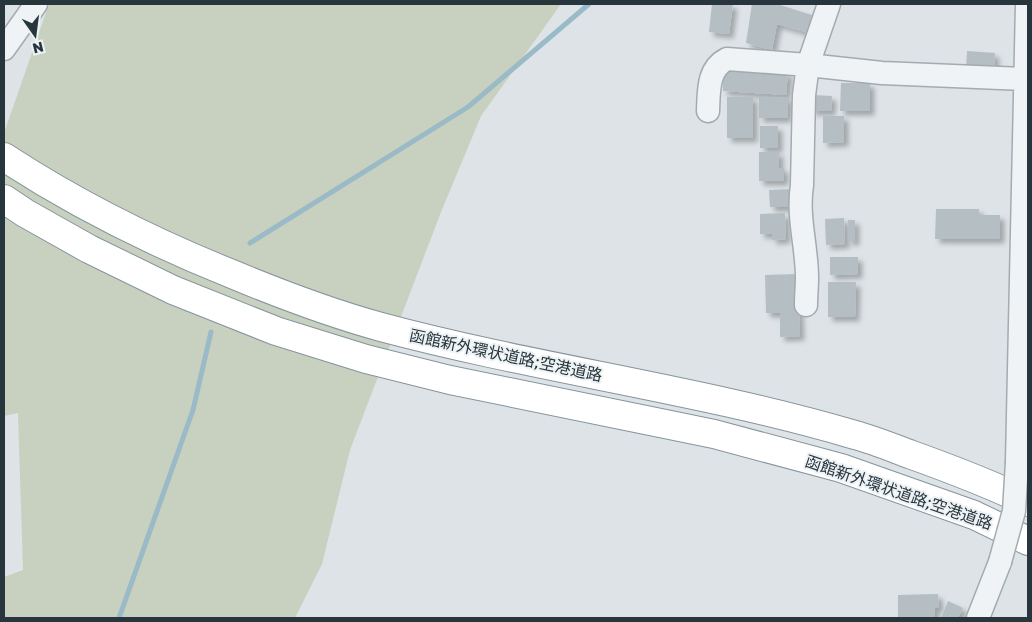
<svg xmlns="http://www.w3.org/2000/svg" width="1032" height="622" font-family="'Golos Text','Noto Sans JP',sans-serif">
<defs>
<filter id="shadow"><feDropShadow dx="4.5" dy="4.5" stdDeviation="2.5" flood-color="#0004"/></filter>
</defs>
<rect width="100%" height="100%" fill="#dde3e7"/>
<!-- green -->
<path fill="#c8d0bf" d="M49,4h512l-80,112 -40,96 -91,238 -28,114 -27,54h-291v-41l19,-7 -5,-157 -14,3v-283z"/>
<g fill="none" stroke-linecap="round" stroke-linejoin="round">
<!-- stream -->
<path stroke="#99bac6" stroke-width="5" d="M250,243l218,-136 121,-103
M119,618l74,-208 18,-78"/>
</g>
<!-- building -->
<path fill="#b5bec3" filter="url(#shadow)" d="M712,4h21l-4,30 -20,-2z
M752,4l28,1 35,11 -6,17 -32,-9 -5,26 -26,-7z
M967,51l28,2 -1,17 -28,-1z
M722,68l66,4 -2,23 -63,-4z
M841,83h29v28h-30z
M812,95l20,1 -1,15h-20z
M727,97h26v41h-26z
M759,97h29l-1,21h-28z
M823,116h21v26l-21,1z
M760,126h18v22h-18z
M759,152h20v16h5v13h-25z
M792,189l1,18h-23l-1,-17z
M936,209h43v6h21v24h-65z
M785,213l1,26 -14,1v-6h-12v-20z
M844,218l1,26 -19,1 -1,-26z
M848,220h7v21h-7z
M830,257h28v17l-28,1z
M798,274l2,62 -20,1v-24h-14l-1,-38z
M828,282h28l-1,35h-27z
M938,594l1,14h-4v10h-37v-23z
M948,601l15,7 -5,10h-17z"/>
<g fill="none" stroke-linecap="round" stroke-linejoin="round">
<!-- minor casing -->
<g stroke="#a3abb1" stroke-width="25">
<path id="minor" d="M4,49l32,-45
M708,111c1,-19 -1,-42 19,-52l81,6 74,8 144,6
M806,305c0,-9 1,-18 1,-27 0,-32 -10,-61 -5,-93l2,-90 4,-30 21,-61
M1017,462l10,-458
M978,618l22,-56"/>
</g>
<!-- highway casing -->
<g stroke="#85959d" stroke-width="30">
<path id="highway" d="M4,157c72,47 148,85 228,117 48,20 98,39 149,53 157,42 318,62 474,108 19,5 38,13 57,20 39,14 78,29 116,47
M4,199l21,14 64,36 84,41 103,41 90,28 84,21 264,54 127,34 133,47 54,26"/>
</g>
<!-- minor -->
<use href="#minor" stroke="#f0f3f5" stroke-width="22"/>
<!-- highway -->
<use href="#highway" stroke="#fff" stroke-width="28"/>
<!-- minor-bridge casing -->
<g stroke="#a3abb1" stroke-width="25" stroke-linecap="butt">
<path id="minor-bridge" d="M1000,562l14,-51 3,-49"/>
</g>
<!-- minor-bridge -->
<use href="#minor-bridge" stroke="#f0f3f5" stroke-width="22"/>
</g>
<g text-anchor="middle" stroke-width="4" stroke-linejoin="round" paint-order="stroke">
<!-- street labels -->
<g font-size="16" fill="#27353d" stroke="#edf2f4">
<text transform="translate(506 355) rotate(12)" y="6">函館新外環状道路;空港道路</text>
<text transform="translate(899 492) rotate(19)" y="6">函館新外環状道路;空港道路</text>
</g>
</g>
<!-- border -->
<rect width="1032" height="622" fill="none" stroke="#27353d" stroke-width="10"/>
<!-- north arrow -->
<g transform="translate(35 35) rotate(166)" stroke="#edf2f4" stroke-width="4" paint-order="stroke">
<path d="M0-4L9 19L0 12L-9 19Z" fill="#27353d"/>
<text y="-8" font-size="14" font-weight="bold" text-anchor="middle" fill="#27353d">N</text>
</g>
</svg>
